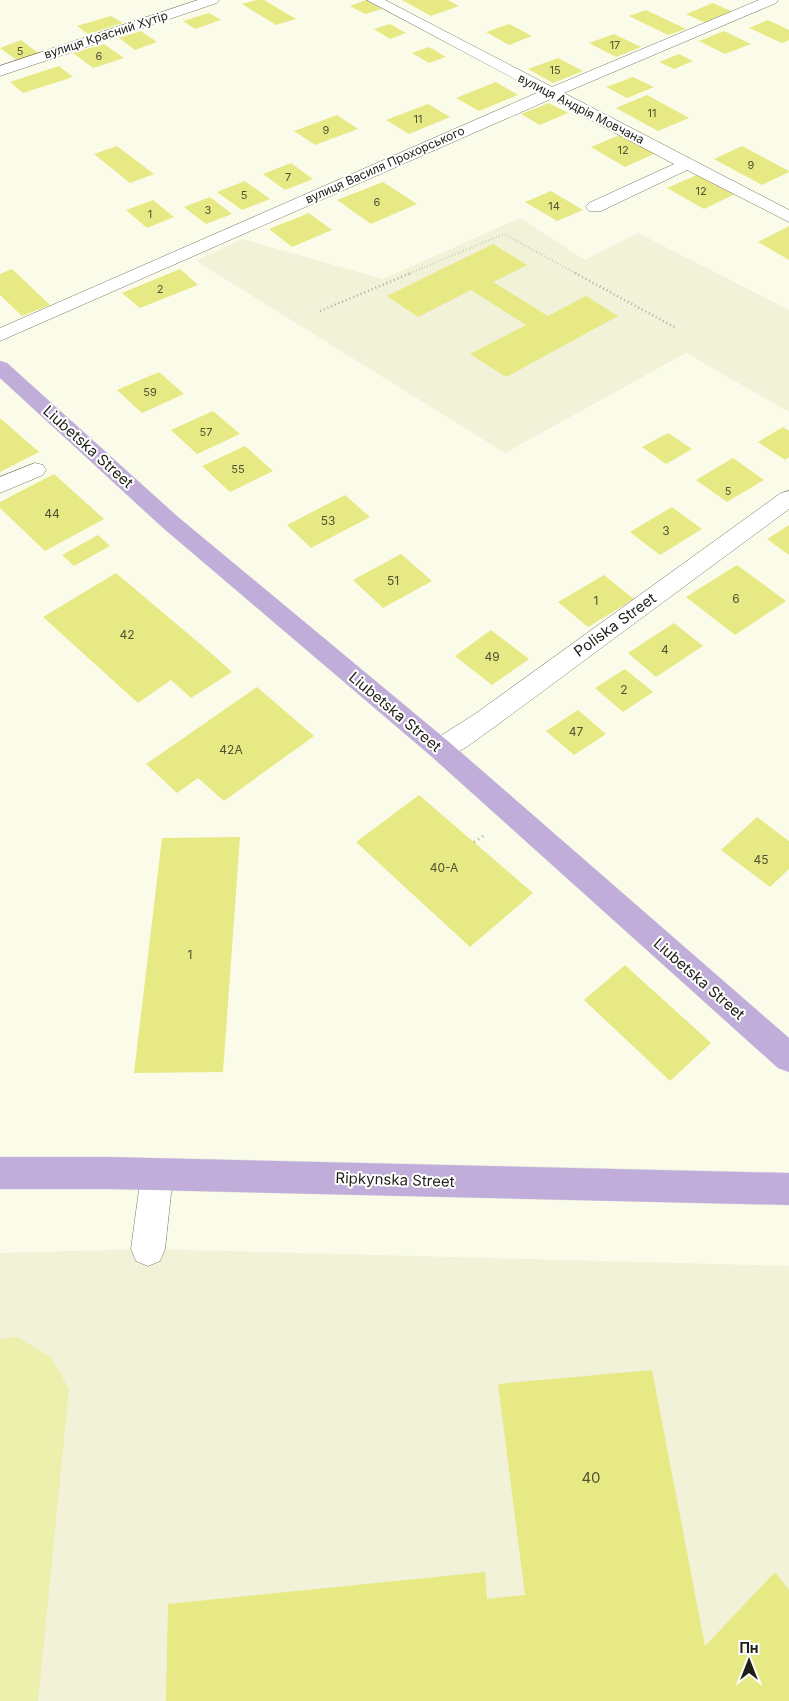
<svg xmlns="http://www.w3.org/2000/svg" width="789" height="1701" font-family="Inter,sans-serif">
<rect width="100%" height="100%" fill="#fafce9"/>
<!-- built -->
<path fill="#f1f2d8" d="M520,218l65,42 53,-27 151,77v102l-103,-59 -181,100 -309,-192 46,-22 141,40z
M148,1249l641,17v435h-789v-448z"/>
<!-- green -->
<path fill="#edefad" d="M17,1337l34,20 18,32 -31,312h-38v-362z"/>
<!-- building -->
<path fill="#e7e984" d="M256,0h8l32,19 -20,6 -34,-21z
M366,0l16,9 -17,5 -15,-8z
M402,0h46l11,6 -28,10z
M713,3l20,9 -27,11 -20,-9z
M646,10l40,19 -18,6 -39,-19z
M209,13l12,7 -26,9 -12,-8z
M111,16l12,7 -35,11 -11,-8z
M768,20l21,10v10l-7,3 -33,-15z
M390,24l16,9 -16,6 -16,-10z
M509,24l23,12 -23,9 -23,-13z
M141,31l16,11 -22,8 -16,-12z
M724,31l27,13 -26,10 -26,-13z
M614,34l27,13 -25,10 -27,-14z
M21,40l20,15 -22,7 -19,-14z
M104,44l20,14 -31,10 -20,-15z
M429,47l17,10 -17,6 -17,-10z
M679,54l14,7 -19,8 -15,-7z
M558,58l25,13 -30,12 -25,-14z
M59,66l14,11 -50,16 -13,-11z
M633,77l21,10 -27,11 -21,-11z
M496,82l22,13 -39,16 -23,-13z
M647,95l42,23 -31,13 -42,-23z
M549,103l19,10 -28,12 -19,-11z
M428,104l22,13 -41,17 -23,-14z
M337,115l21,14 -43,16 -21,-14z
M622,134l34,19 -31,14 -34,-20z
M117,146l37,28 -24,9 -36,-29z
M742,146l47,25v1l-27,13 -48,-26z
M291,163l22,16 -28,11 -22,-16z
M699,174l36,20 -31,15 -37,-21z
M245,181l25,18 -28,11 -25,-18z
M383,182l34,22 -46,20 -34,-24z
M551,191l32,19 -26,11 -32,-19z
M210,197l22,17 -26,10 -22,-17z
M153,200l21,17 -27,11 -21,-18z
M309,213l23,17 -40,17 -23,-18z
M789,226v34l-31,-18z
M493,244l34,21 -34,17 55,34 38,-20 32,20 -112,61 -36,-23 56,-29 -55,-35 -53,27 -31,-21z
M12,269l38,36 -28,11 -22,-21v-21z
M180,269l18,16 -58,23 -18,-15z
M159,372l25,22 -42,19 -25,-23z
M213,411l27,23 -43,20 -26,-24z
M0,418l39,34 -39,20z
M783,427l6,4v26l-4,3 -27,-18z
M668,433l24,16 -26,15 -24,-17z
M245,446l28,25 -43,21 -28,-26z
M733,458l31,22 -37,22 -31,-22z
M54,474l50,45 -59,32 -45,-43v-6z
M345,495l25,22 -59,31 -24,-23z
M672,507l30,22 -42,26 -30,-23z
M789,525v30l-22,-16z
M98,535l12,11 -36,20 -12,-11z
M401,554l31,27 -49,27 -30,-28z
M737,565l49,36 -51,34 -49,-38z
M116,573l96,81 20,18 -41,26 -20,-18 -33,23 -95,-86z
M604,575l30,24 -46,28 -30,-25z
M674,623l29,23 -47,31 -28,-24z
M491,630l38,29 -37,26 -37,-29z
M625,669l28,23 -30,20 -28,-24z
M257,687l57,49 -90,65 -26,-23 -21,15 -31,-29z
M578,710l28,24 -32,21 -28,-24z
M419,795l114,98 -63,54 -114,-105z
M757,817l32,24v28l-19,18 -49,-37z
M240,837l-17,235 -89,1 28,-235z
M625,965l86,78 -41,38 -86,-81z
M652,1370l53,276 70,-74 14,18v111h-623l2,-97 317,-32 2,27 38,-4 -27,-211z"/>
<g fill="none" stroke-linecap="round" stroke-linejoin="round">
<!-- minor casing -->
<g stroke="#777868" stroke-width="1">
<path id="minor" d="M198,0h21l-2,3 -217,73v-10z
M367,0h18l167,87 207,-87h19l-2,3 -212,90 225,117v12l-102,-52 -86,41h-12l-3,-4 3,-4 85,-39 -123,-65 -551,242v-13l539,-236z
M35,463l8,2 3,5 -3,5 -43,18v-16z
M789,491v18l-296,219c-17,11 -41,35 -62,28l-4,-7 4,-7 44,-28 306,-221z
M157,1159l12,5 4,11 -8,74 -5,12 -12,5 -12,-5 -5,-12 10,-74 4,-11z"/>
</g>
<!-- major casing -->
<g stroke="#e4e4e3" stroke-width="1">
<path id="major" d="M0,361l7,2 171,154 271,225 340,296v34l-11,-4 -347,-312 -269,-229 -162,-149z
M0,1157h109l680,16v32l-680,-16h-109z"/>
</g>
<!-- path-far2 -->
<path stroke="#abad9e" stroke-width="2" stroke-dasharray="0.5 2.5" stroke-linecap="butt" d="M408,274l96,-40 73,40"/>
<!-- path-far1 -->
<path stroke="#abad9e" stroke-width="2.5" stroke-dasharray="1 3" stroke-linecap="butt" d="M575,273l101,55
M320,311l91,-38"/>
<!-- path -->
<path stroke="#abad9e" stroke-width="3" stroke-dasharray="1 4" stroke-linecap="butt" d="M474,842l12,-8"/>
<!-- minor -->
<use href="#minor" fill="#fff" fill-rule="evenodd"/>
<!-- major -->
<use href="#major" fill="#c0adda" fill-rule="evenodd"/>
</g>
<g text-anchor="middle" stroke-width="4" stroke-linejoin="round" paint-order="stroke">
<!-- far-number labels -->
<g font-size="11" fill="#515234">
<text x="615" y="49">17</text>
<text x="20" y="55">5</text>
<text x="99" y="60">6</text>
<text x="555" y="74">15</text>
<text x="652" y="117">11</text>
<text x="418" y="123">11</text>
<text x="326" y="134">9</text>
<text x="623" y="154">12</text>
<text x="751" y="169">9</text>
<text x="288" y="181">7</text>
<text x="701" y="195">12</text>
<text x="244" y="199">5</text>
<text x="377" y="206">6</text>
<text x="554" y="210">14</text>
<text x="208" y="214">3</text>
<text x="150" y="218">1</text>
<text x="160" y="293">2</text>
<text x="150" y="396">59</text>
<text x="206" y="436">57</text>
<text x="238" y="473">55</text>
<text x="728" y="495">5</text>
</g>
<!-- far-street labels -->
<g font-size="12" fill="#1f1f19" stroke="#fff">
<text transform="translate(106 35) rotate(-18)" y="4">вулиця Красний Хутір</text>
<text transform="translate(581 109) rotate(27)" y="4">вулиця Андрія Мовчана</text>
<text transform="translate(385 165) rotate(-24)" y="4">вулиця Василя Прохорського</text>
</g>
<!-- number labels -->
<g font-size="12" fill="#515234">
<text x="52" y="518">44</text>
<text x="328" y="525">53</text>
<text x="666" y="535">3</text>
<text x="393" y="585">51</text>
<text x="736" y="603">6</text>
<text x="596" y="605">1</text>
<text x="127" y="639">42</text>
<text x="665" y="654">4</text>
<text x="492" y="661">49</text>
<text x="624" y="694">2</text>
<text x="576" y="736">47</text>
<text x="231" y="754">42А</text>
<text x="761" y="864">45</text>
<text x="444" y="872">40-А</text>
<text x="190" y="959">1</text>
</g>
<!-- street labels -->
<g font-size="15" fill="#1f1f19" stroke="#fff">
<text transform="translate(88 447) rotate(42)" y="5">Liubetska Street</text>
<text transform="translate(615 625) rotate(-36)" y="5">Poliska Street</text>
<text transform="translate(395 712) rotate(40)" y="5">Liubetska Street</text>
<text transform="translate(699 979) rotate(41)" y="5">Liubetska Street</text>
<text transform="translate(395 1180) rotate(2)" y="5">Ripkynska Street</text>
</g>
<!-- near-number labels -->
<g font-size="15" fill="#515234">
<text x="591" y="1483">40</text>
</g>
</g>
<!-- north arrow -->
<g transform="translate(749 1661)" stroke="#ffffff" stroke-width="4" paint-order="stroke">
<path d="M0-4L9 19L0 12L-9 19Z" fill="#1f1f19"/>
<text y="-8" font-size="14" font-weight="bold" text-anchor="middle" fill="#1f1f19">Пн</text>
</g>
</svg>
